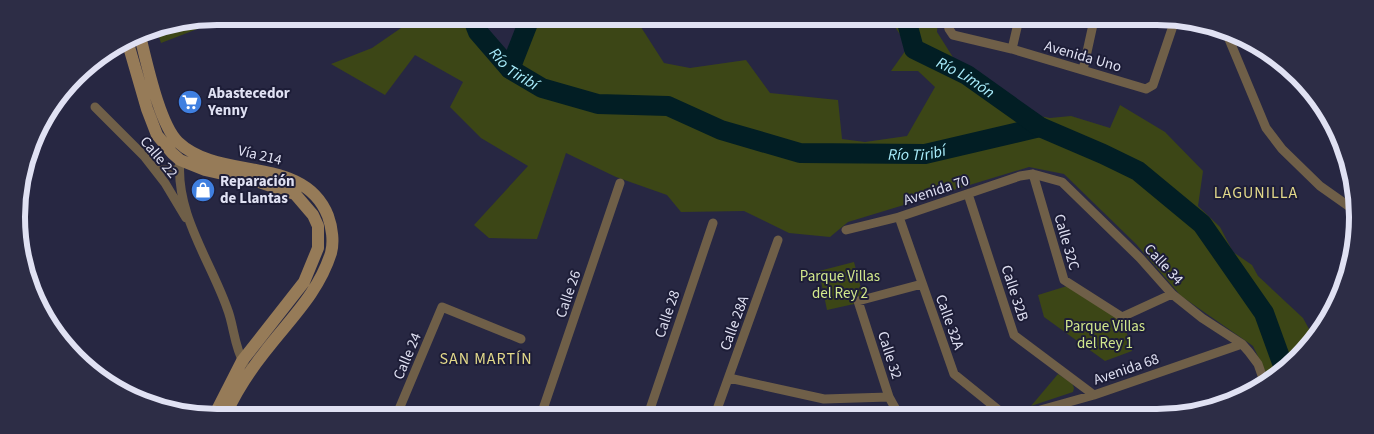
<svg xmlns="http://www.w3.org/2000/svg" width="1374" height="434" font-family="'Source Sans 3',sans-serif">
<rect width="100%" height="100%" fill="#272742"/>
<!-- green -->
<path fill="#3c4616" d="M217,16h26l-30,7 -52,20 -5,-15z
M251,16l74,1 -4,7z
M417,17h62l16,49 33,-22 13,-26h86l12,6 25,39 26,5 56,-8 24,33 68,7 4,39 23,3 42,-6 28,-49 -17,-16h-27l17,-24 -18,-28h48l-1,13 19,30 72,52 22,4 21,-2 39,12 10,-23 45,27 38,39 -5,35 22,21 13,25 19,13 6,11 45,42 11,20 -24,30 -20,13 -17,-35 -72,-50 -45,-52 -72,-70 -35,-7 -181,55 -18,15 -41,-4 -45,-22 -63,1 -14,-17 -51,-18 -50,-24 -29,86 -48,-1 -15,-13 54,-59 -47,-28 -31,-31 13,-25 -48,-27 -30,40 -54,-31 41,-16z
M854,262l9,34 -10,2 1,6 -27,6 -8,-39z
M1067,286l56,34 9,31 -27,10 -61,-44 -6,-22z
M1058,374l14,9 2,5 -1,4 -42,14z"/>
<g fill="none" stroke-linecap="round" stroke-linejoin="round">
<!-- river -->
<g stroke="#021e24" stroke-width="20">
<path id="s1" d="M472,17l6,15 32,37 32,19 56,16 70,2 53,24 79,23 125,1 115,-27"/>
<path id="s2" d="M906,19l8,30 53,26 73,52 63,27 35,17 64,53 62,89 21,58"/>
<path d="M510,69l20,-51"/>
</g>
<!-- street -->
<path stroke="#6f5f48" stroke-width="9" d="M947,19l2,10 4,6 59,14 134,40 7,-4 22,-65
M1226,32l40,96 16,21 38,37 34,24
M1012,49l7,-30
M1083,70l11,-50
M95,107l49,49 21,27 21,35
M180,160c-5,53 30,100 47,148 7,17 7,39 17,55
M155,170h24
M1033,174l31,106 58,37 50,-23
M968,194l46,141 80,60
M899,217l55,157 52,42
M846,230l53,-13 121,-41 13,-2 29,8 78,76 32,36 30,24 40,26 7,8 9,12 7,20
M1337,289l4,2
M729,378l95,21 65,-2
M397,414l45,-107 79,32
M541,415l79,-232
M648,415l65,-192
M715,415l63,-175
M899,415l-10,-18 -31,-96 64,-17
M1019,416l75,-21 148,-51"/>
<!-- secondary -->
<path stroke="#967b58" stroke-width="12" d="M139,32c7,27 20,92 39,110 42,40 126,12 150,74 4,11 6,26 3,37 -13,41 -42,67 -67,100 -15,19 -28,39 -38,61
M127,40l20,69 10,26 15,18 8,7 25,10 54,12 36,12 18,21 5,11v22l-14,34 -62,79 -27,53"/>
</g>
<!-- icons -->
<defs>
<g id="supermarket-disc" transform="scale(1.25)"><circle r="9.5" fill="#3f7fe0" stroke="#1d1d37"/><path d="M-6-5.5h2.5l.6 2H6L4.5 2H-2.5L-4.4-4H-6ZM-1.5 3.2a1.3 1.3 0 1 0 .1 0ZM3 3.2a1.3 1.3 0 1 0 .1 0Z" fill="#fff"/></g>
<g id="shop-disc" transform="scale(1.25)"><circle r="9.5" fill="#3f7fe0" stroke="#1d1d37"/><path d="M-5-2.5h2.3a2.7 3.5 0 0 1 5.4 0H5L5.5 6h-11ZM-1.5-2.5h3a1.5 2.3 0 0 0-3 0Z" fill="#fff"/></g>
</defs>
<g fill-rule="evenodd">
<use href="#supermarket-disc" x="190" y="102"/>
<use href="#shop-disc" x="203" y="190"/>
</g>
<g text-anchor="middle" stroke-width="4" stroke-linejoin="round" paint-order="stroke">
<!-- street labels -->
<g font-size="15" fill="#e0e1f3" stroke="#1d1d37">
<text transform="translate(1083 56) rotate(16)" y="5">Avenida Uno</text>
<text transform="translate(260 155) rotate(13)" y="5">Vía 214</text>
<text transform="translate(159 157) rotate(50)" y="5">Calle 22</text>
<text transform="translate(936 190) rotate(-18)" y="5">Avenida 70</text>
<text transform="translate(1067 242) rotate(74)" y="5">Calle 32C</text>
<text transform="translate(1164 264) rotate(47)" y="5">Calle 34</text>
<text transform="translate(1015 293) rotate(72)" y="5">Calle 32B</text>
<text transform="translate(568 294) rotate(-71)" y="5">Calle 26</text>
<text transform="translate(667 314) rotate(-71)" y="5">Calle 28</text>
<text transform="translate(950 322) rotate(70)" y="5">Calle 32A</text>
<text transform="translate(734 323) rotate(-70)" y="5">Calle 28A</text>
<text transform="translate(890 355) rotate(72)" y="5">Calle 32</text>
<text transform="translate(407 356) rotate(-67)" y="5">Calle 24</text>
<text transform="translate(1126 369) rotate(-19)" y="5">Avenida 68</text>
</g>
<!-- poi labels -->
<g font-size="15" font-weight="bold" fill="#e0e1f3" stroke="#1d1d37" text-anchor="start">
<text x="208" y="98">Abastecedor<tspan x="208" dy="17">Yenny</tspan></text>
<text x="220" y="186">Reparación<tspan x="220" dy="17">de Llantas</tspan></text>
</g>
<!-- park labels -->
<g font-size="15" fill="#d2e88c" stroke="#1d1d37">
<text x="840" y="281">Parque Villas<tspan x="840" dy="17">del Rey 2</tspan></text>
<text x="1105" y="331">Parque Villas<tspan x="1105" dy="17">del Rey 1</tspan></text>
</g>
<!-- water labels -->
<g font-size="16" font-style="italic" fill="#a9edfc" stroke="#1d1d37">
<text dy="6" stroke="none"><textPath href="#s1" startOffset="68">Río Tiribí</textPath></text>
<text dy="6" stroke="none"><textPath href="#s2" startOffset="90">Río Limón</textPath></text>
<text dy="6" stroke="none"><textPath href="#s1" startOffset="488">Río Tiribí</textPath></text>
</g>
<!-- neighbourhood labels -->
<g font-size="16" letter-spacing="1" fill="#e3d98a" stroke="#1d1d37">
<text x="1256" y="198">LAGUNILLA</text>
<text x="486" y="364">SAN MARTÍN</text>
</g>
</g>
<!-- crop -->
<path d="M0 0H1374V434H0ZM217 25H1157A192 192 0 0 1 1349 217V217A192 192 0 0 1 1157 409H217A192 192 0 0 1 25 217V217A192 192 0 0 1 217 25Z" fill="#2d2d46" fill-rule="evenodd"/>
<path fill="none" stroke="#e0e1f3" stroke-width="6" d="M217 25H1157A192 192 0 0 1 1349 217V217A192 192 0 0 1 1157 409H217A192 192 0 0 1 25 217V217A192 192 0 0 1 217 25Z"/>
</svg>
